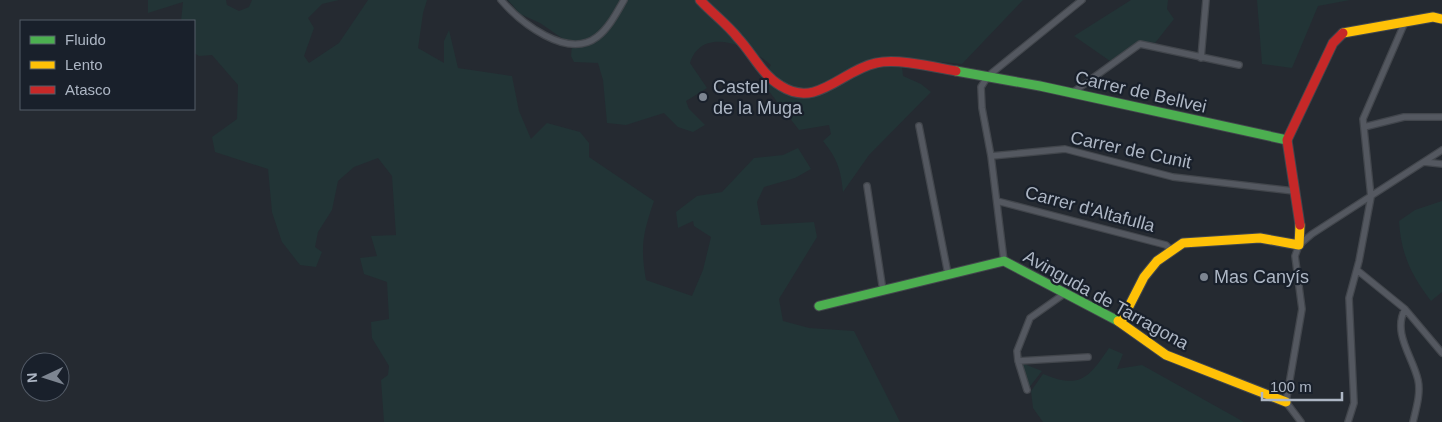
<svg xmlns="http://www.w3.org/2000/svg" width="1442" height="422" font-family="Helvetica,sans-serif">
<rect width="100%" height="100%" fill="#252a31"/>
<!-- green -->
<path fill="#223436" d="M148,0h78l1,5 12,6 10,-4 3,-7h87l-17,4 -14,14 6,10 -10,28 5,7 30,-20 29,-43h59l-4,13 -5,35 26,15v-22l5,-11 9,38 54,8 7,35 12,28 16,-16 33,9 9,11v14l65,44c-11,32 -14,45 -8,79l46,16 11,-26 8,-33 -17,-11 -1,-5 -15,7 -2,-16 21,-16 25,-4 32,-34 29,-3 15,-7 13,21 -16,9 -31,9 -7,15 4,23 53,-3 3,15 -38,62 4,22 26,7 45,3 46,91h-516l-3,-42 7,-5 1,-9 -17,-28 -1,-16 18,-3 -2,-37 -23,-8 -4,-16 17,-2 -6,-20 25,-1 -4,-59 -14,-18 -24,9 -16,14 -6,29 -14,22 -3,15 7,5 -6,15 -16,-2 -18,-23 -10,-30 -4,-43 -53,-17 -3,-15 25,-18 1,-34 -26,-30 -13,1 -5,-3v-32h-13l2,-19 -35,11z
M508,0h515l-61,64 -61,-6 2,18 18,8 10,8 -62,63 -26,37c-2,-22 -6,-34 -20,-51l8,-7 -2,-9 -30,5 -38,-49 10,-16c-21,-19 -69,-40 -81,-2l17,25 -21,13 3,8 16,16 -12,7 -15,-5 -14,-14 -38,12 -19,-2 -4,-43 -5,-17 -24,-1 -3,-6 1,-11 -32,-22 -20,-9z
M1131,0h37l-1,9 7,10 -19,24 -15,-2 -30,20 -36,-25z
M1257,0h93l-32,6 -26,62 -30,-4z
M1442,201v91l-11,9c-20,-26 -30,-47 -32,-80l16,-11z
M1109,348l14,6 -6,15 25,-4 102,57h-201l-10,-14 -2,-17 12,-17c37,15 45,5 66,-26z
M1019,362l23,9 -14,18z"/>
<g fill="none" stroke-linecap="round" stroke-linejoin="round">
<!-- street casing -->
<g stroke="#42464c" stroke-width="8">
<path id="street" d="M501,0c19,22 66,60 96,37 12,-9 20,-25 27,-37
M1201,58l5,-58
M1072,93l68,-49 99,21
M919,126l29,148
M1364,127l40,-10h38
M991,156l74,-7 108,28 121,14
M1424,162l18,2
M867,186l16,105
M997,201l169,44 6,6
M1004,261l-13,-105 -9,-48 -1,-21 7,-11 94,-76
M1357,270l48,39 37,44
M1064,294l-34,24 -13,33 1,10 70,-4
M1405,309c-13,24 8,48 13,71 3,13 -2,29 -5,42
M1018,361l9,29
M1301,422l-15,-20 16,-93 -7,-53 4,-11 13,-11 130,-84
M1348,422l6,-19 -5,-105 10,-37 12,-64 -8,-78 42,-97"/>
</g>
<!-- fast casing -->
<g stroke="#42464c" stroke-width="11">
<path id="fast" d="M956,71l84,15 247,54
M819,306l185,-45 114,60"/>
</g>
<!-- slow casing -->
<g stroke="#42464c" stroke-width="11">
<path id="slow" d="M1343,33l90,-16 9,2
M1118,321l48,34 120,47
M1121,322l23,-45 13,-16 26,-18 77,-5 39,7 1,-20"/>
</g>
<!-- jam casing -->
<g stroke="#42464c" stroke-width="11">
<path id="jam" d="M700,0c12,13 27,24 38,38 15,16 24,37 43,48 36,23 61,-16 95,-23 21,-5 58,4 80,8
M1300,225l-13,-85 46,-97 10,-10"/>
</g>
<!-- street -->
<use href="#street" stroke="#545860" stroke-width="5.5"/>
<!-- fast -->
<use href="#fast" stroke="#4caf50" stroke-width="9"/>
<!-- slow -->
<use href="#slow" stroke="#ffc107" stroke-width="9"/>
<!-- jam -->
<use href="#jam" stroke="#c62828" stroke-width="9"/>
</g>
<!-- markers -->
<g fill="#7d8591" stroke="#19202b" stroke-width="2">
<circle cx="703" cy="97" r="5"/>
<circle cx="1204" cy="277" r="5"/>
</g>
<g text-anchor="middle" stroke-width="4.5" stroke-linejoin="round" paint-order="stroke">
<!-- poi labels -->
<g font-size="18" fill="#adb6c4" stroke="#19202b" text-anchor="start">
<text x="713" y="93">Castell<tspan x="713" dy="21">de la Muga</tspan></text>
<text x="1214" y="283">Mas Canyís</text>
</g>
<!-- street labels -->
<g font-size="18" fill="#adb6c4" stroke="#19202b">
<text transform="translate(1141 92) rotate(13)" y="6">Carrer de Bellvei</text>
<text transform="translate(1131 150) rotate(12)" y="6">Carrer de Cunit</text>
<text transform="translate(1090 209) rotate(15)" y="6">Carrer d'Altafulla</text>
<text transform="translate(1106 300) rotate(29)" y="6">Avinguda de Tarragona</text>
</g>
</g>
<!-- legend -->
<rect x="20" y="20" width="175" height="90" fill="#19202b" stroke="#545c68"/>
<rect x="30" y="36" width="25" height="8" fill="#4caf50" stroke="#545c68"/>
<text x="65" y="45" font-size="15" fill="#adb6c4">Fluido</text>
<rect x="30" y="61" width="25" height="8" fill="#ffc107" stroke="#545c68"/>
<text x="65" y="70" font-size="15" fill="#adb6c4">Lento</text>
<rect x="30" y="86" width="25" height="8" fill="#c62828" stroke="#545c68"/>
<text x="65" y="95" font-size="15" fill="#adb6c4">Atasco</text>
<!-- north arrow -->
<g transform="translate(45 377) rotate(266)"><circle r="24" fill="#19202b" stroke="#545c68"/>
<path d="M0-4L9 19L0 12L-9 19Z" fill="#7d8591"/>
<text y="-8" font-size="14" font-weight="bold" text-anchor="middle" fill="#adb6c4">N</text>
</g>
<!-- scale -->
<path d="M1262 392v8h80v-8" fill="none" stroke="#adb6c4" stroke-width="2.5"/>
<text x="1270" y="392" font-size="15" fill="#adb6c4" stroke="#19202b" stroke-width="4" paint-order="stroke">100 m</text>
</svg>
